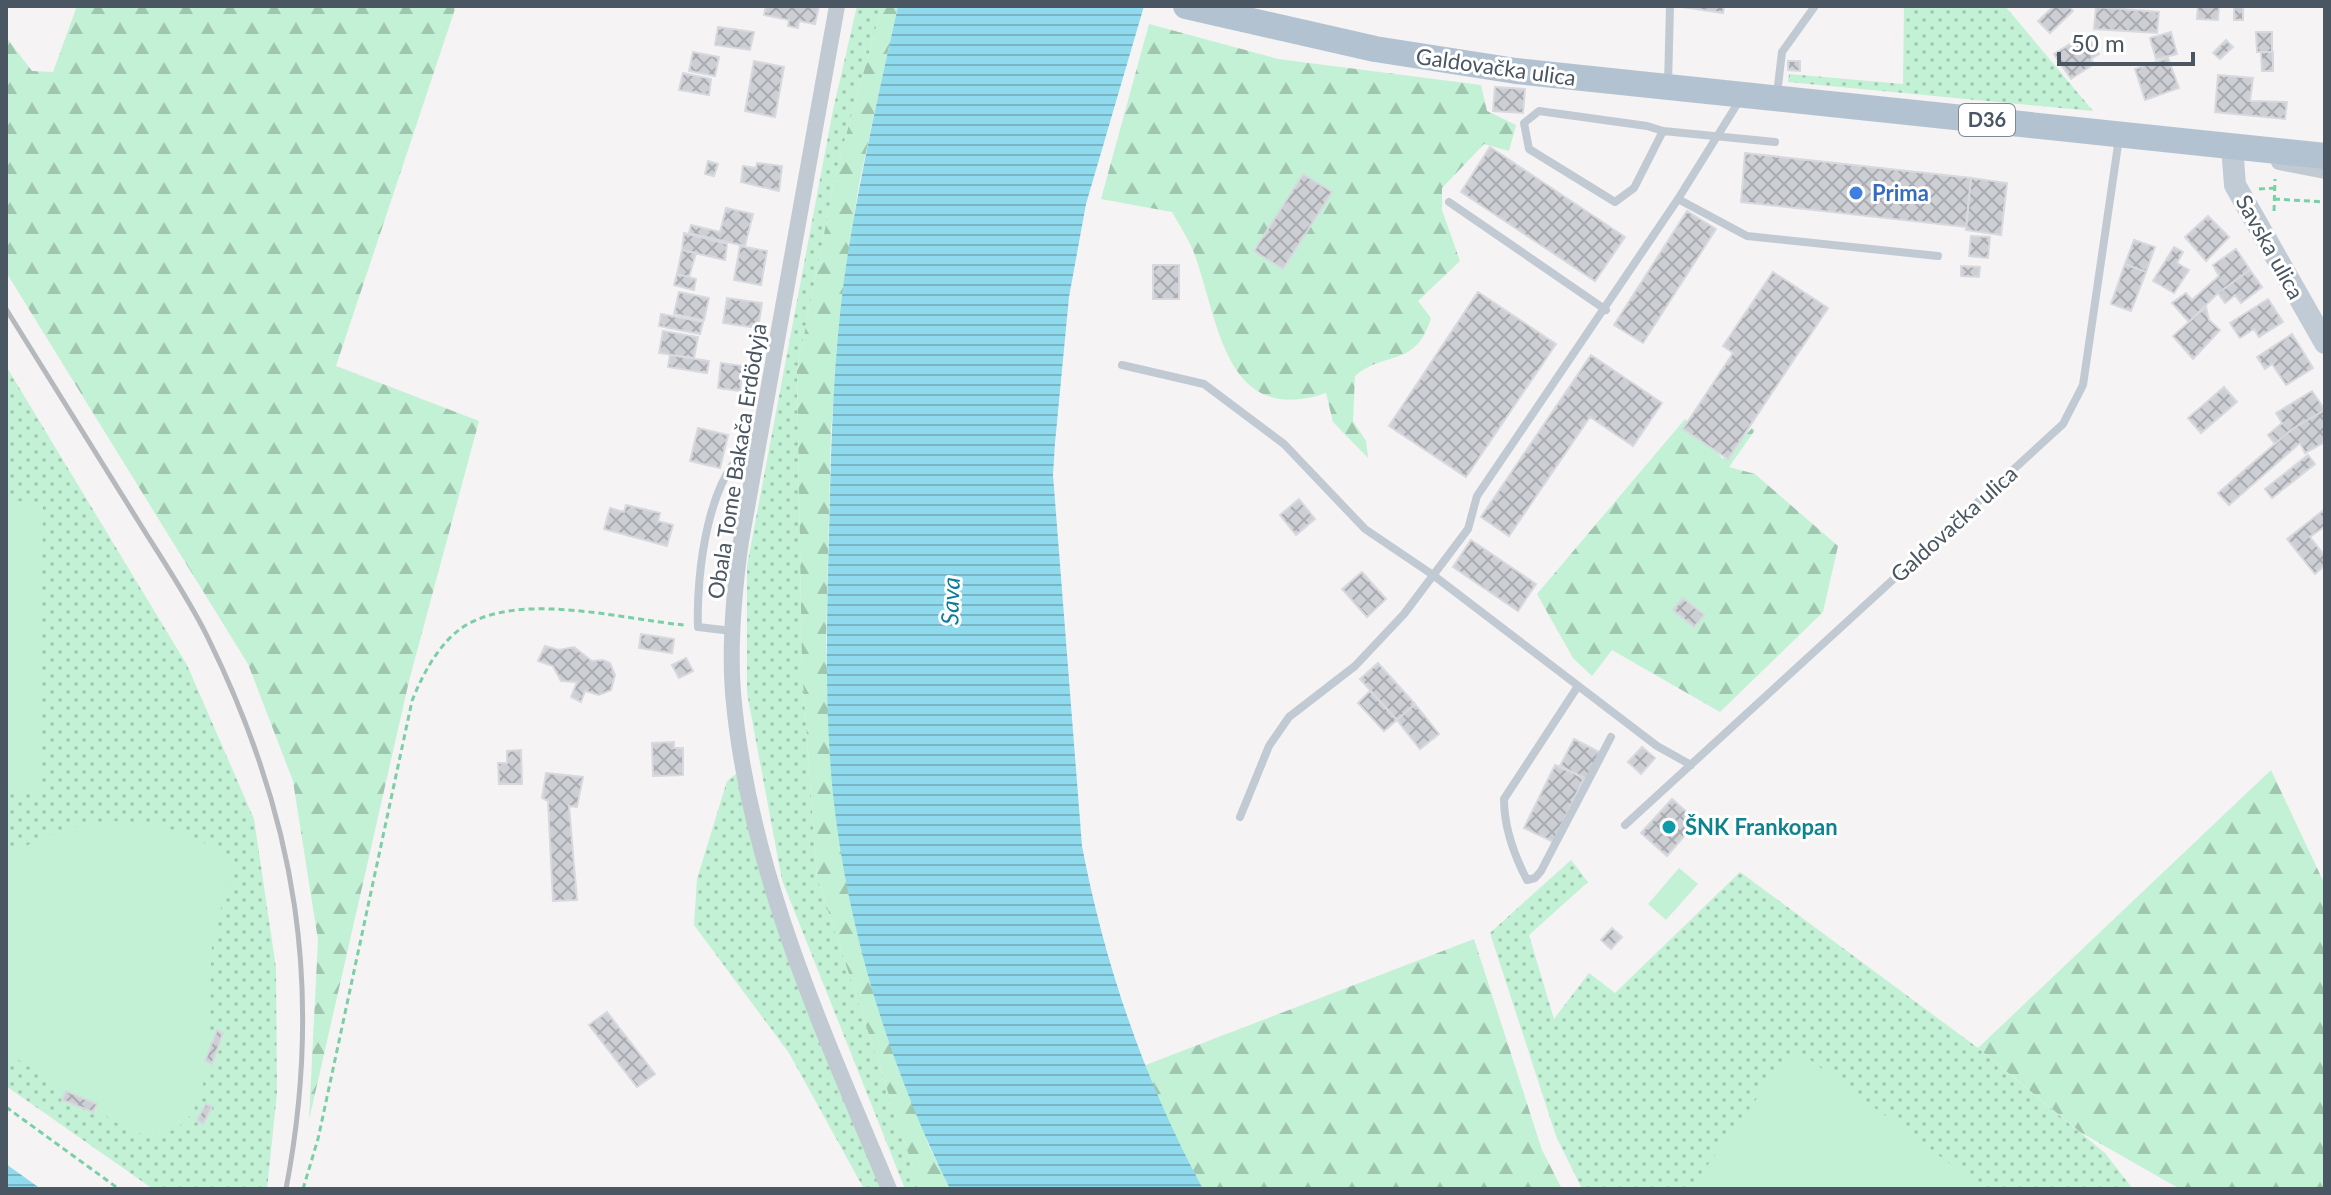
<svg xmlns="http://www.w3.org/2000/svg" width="2331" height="1195" font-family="Lato,sans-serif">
<defs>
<pattern id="grass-dots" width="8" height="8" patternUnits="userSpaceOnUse" patternTransform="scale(2)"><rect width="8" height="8" fill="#c3f1d5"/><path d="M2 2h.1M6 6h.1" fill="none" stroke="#a0c6b0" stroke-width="1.8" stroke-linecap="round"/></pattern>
<pattern id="forest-firs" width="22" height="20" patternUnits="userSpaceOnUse" patternTransform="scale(2)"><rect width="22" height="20" fill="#c3f1d5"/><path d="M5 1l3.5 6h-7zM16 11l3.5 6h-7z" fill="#a0c6b0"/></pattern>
<pattern id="water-rules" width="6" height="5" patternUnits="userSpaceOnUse" patternTransform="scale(2)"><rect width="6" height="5" fill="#90daee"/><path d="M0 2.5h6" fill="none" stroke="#78b4c4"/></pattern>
<pattern id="building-cross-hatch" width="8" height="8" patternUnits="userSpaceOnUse" patternTransform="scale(2)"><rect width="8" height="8" fill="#cdcfd5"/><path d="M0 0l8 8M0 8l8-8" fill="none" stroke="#a8abb0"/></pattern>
</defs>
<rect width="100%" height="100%" fill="#f5f3f3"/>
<!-- grass -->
<path fill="url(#grass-dots)" d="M857,6h25l-45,162 -40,203 5,298 15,208 103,312h-15l-123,-309 -35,-187v-127l86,-456z
M1904,6h101l88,105 -305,-29 1,-8 114,10z
M6,366l181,299 67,154 22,149 1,125 -10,96h-114l-147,-103z
M742,769l27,125 117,295h-22l-75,-136 -95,-128 3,-46 30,-98z
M1571,860l17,22 -59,53 25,84 35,-46 26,20 125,-121 238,176 127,105 28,36h-551l-26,-53 -66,-203z"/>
<!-- forest -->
<path fill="url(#forest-firs)" d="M77,6h379l-120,360 143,55 -70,260 -100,439 9,-180 -25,-159 -45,-117 -242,-392v-235l26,34 21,1z
M882,6h16l-39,178 -15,98 -13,149 -5,213 4,116 8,68 90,316 22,45h-30l-103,-312 -15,-208 -5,-298 40,-203z
M1149,24l129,35 203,26 6,26 29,14 -7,26 -25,-7 -42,44v22l18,51 -42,40 13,17c-15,50 -45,32 -76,58l-2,45 13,20 2,17 -35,-36 -7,-29c-103,35 -107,-75 -133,-143 -6,-13 -14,-26 -21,-38l-71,-13z
M1685,419l38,40 29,-31 3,2 -26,37 26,7 83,72 -15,66 -103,100 -108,-62 -20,26 -19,-18 -36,-64z
M2271,770l54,115v304h-145l-100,-57 -102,-84z
M1474,939l68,211 20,39h-359l-37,-68 -23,-55z"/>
<!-- park -->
<path fill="#c3f1d5" d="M6,501l37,1 -5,290h-32z
M108,821c50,0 89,12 130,43 -11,27 -22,53 -26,82 -5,45 9,163 -39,184 -13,6 -27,4 -42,2l-125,-80v-195c33,-19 64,-33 102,-36z
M1679,868l19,16 -32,36 -18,-16z
M1794,1048l190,141h-294z"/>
<!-- water -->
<path fill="url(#water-rules)" d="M898,6h246l-58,198 -17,93 -14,146 -2,32 29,371c23,120 63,236 121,343h-253c-65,-132 -110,-283 -120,-430 -5,-75 -3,-150 -1,-225 2,-85 4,-170 15,-254 13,-92 34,-183 54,-274z
M6,1164l35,25h-35z"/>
<!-- building -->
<path fill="url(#building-cross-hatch)" stroke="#d7d9de" stroke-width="2" d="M766,6l41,1 12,-1 -4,18 -16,-3 -1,7 -10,-2 1,-6 -25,-5z
M1676,6h48l-1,7z
M2054,6h15l4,5 -23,22 -12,-12z
M2198,6h21l-1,14 -21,-1z
M2234,6h9v14h-9z
M2096,7l63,5 -2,21 -63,-4z
M718,27l36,5 -4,18 -35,-5z
M2171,32l6,22 -21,5 -6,-21z
M2256,32h16v20h-15z
M2078,39l3,5 8,-5 10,15 -8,5 3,5 -23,15 -17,-25z
M2226,40l7,7 -13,12 -7,-6z
M693,52l26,5 -4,19 -26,-5z
M2261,52h12v19h-11z
M2168,58l11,30 -34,12 -10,-31z
M754,61l30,6 -9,50 -30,-6z
M1788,61h12v10l-12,-1z
M683,73l28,6 -2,16 -30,-5z
M2218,75l35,3 -3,23 37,1 -2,17 -70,-7z
M1495,87l30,2 -2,24 -30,-2z
M1490,147l135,90 -30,44 -134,-89z
M1745,153l226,25 -5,49 -225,-25z
M708,161l10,3 -4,12 -9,-2z
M757,163l25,3 -3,25 -38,-9 2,-16 13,2z
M1303,174l29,18 -49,77 -29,-18z
M1971,178l36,5 -6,52 -35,-5z
M726,208l27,6 -8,32 -56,-13 2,-8 29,7z
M1687,211l29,18 -73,114 -29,-18z
M2208,216l21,21 -23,24 -21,-24z
M684,233l43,11 -2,16 -43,-10z
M1971,236l19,1 -2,21 -19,-2z
M2134,240l21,7 -9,25 -21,-8z
M740,246l27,5 -6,34 -27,-5z
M2174,247l9,5 -6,11 12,7 -15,23 -21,-12z
M2236,249l14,21 -32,23 -29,29 -17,-19 14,-10 6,7 27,-24 -6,-11z
M682,250l14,3 -7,24 -12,-3z
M2125,264l21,8 -15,39 -20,-7z
M1153,265h26v34h-26z
M1961,266l19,1 -1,10 -18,-1z
M2250,270l12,17 -21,16 -6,-8 -10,8 -7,-10z
M1773,272l55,36 -100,151 -45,-30 50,-76 -10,-7z
M677,274l19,5 -2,11 -20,-5z
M679,292l30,6 -5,22 -30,-6z
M1478,292l78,52 -90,133 -77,-51z
M727,298l35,5 -4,25 -35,-5z
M2268,299l15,23 -24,15 -5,-8 -14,9 -10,-15z
M2206,307l3,13 11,10 -27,29 -20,-23z
M661,314l42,8 -3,12 -41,-8z
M663,331l35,6 -4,21 -35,-5z
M2292,334l21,34 -27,17 -14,-21 -7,5 -8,-12z
M670,355l39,6 -2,12 -39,-6z
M1591,355l71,48 -29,43 -43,-29 -81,119 -28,-19z
M721,363l22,3 -3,25 -22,-3z
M2224,387l13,15 -36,31 -13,-15z
M2312,391l13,19 -33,19 -17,15 -7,-9 14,-12 -6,-10z
M2325,410v32l-20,11 -5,-10 -71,62 -11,-12 74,-64z
M698,428l30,7 -8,33 -30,-7z
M2308,455l7,9 -43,34 -7,-9z
M1299,499l16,20 -19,16 -16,-20z
M626,505l34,8 -2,8 15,4 -6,21 -63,-17 6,-21 14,4z
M2325,509v17l-15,11 15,19v9l-10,9 -28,-35z
M1471,540l65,44 -18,27 -65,-44z
M1362,572l24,27 -19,18 -25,-28z
M1683,598l21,17 -10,12 -21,-17z
M641,634l33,5 -2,14 -33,-5z
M545,646l14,4 15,-3 18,14 11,-1 7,3 5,12 -4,15 -12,5 -14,-4 -4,11 -10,-5 6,-15 -16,-1 -8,-15 -15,-5z
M686,658l7,13 -14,7 -7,-13z
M1378,663l37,41 -18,16 -37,-41z
M1370,691l27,29 -13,11 -26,-28z
M1415,704l24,30 -19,15 -23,-29z
M1574,739l25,13 -10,28 -29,-14z
M674,742v6h9v27l-30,1 -1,-33z
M1642,747l13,11 -14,16 -13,-12z
M521,750l1,34h-23l-1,-21h9v-12z
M1555,765l29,13 -31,64 -29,-14z
M546,773l37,4 -6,30 -8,-1 8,94 -24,1 -5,-100 -6,-3z
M1672,799l25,22 -30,35 -26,-23z
M1612,928l10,9 -11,12 -10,-9z
M607,1012l48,62 -18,13 -48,-62z
M217,1030l6,3 -11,31 -7,-3z
M66,1091l31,13 -4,8 -31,-12z
M206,1104l6,3 -9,17 -6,-4z"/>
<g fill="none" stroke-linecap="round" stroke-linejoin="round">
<!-- path -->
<path stroke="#7ad0a6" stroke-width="3" stroke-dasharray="6 4" stroke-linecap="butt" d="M2259,189l16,-1
M2274,199l51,3
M2274,211l1,-32
M6,1107l113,82
M303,1189l15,-50 94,-438c11,-28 30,-64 58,-78 57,-30 152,-4 214,2"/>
<!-- service -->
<path stroke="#c1cad2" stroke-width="8" d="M1668,84l2,-78
M1777,94l5,-42 33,-46
M1663,131l-29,57 -19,14 -86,-53 -5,-26 15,-12 108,15 16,5 112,11
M1678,199l63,-101
M1449,202l157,108
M1122,365l82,19 80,60 81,85 68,46 224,171 34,19
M732,631l-34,-4c-2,-49 9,-162 60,-184
M1578,686l-74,113c0,29 10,56 23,81l8,-2 6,-7 70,-134
M1240,817l29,-71 20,-29 66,-51 49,-52 64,-85 9,-33 201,-297 69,37 191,20
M1625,825l438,-401 20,-39 36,-247"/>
<!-- minor -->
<path stroke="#c1cad2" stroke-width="16" d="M837,6l-96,535c-7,50 -12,102 -8,152 15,175 89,336 156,496
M2279,162l46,9"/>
<!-- secondary -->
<path stroke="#c1cbd6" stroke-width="22" d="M2232,146l3,39 90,158"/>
<!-- primary -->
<path stroke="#b3c2d1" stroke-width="26" d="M1186,6l189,43 141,22 809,85"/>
<!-- rail -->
<path stroke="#b5b8bd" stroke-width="5" d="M6,309c44,70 87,140 131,210 24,39 51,78 71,119 89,181 116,352 78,551"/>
</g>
<!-- markers -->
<circle fill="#3f7fe0" stroke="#fff" stroke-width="3" cx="1856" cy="193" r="8"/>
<circle fill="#0f9aa8" stroke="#fff" stroke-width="3" cx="1669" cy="827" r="8"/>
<g text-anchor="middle" stroke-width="6" stroke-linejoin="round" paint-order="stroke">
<!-- shield labels -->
<rect fill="#fff" stroke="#808990" stroke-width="2" x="1959" y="104" width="56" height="32" rx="6"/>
<g font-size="20" font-weight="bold" fill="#4a5661">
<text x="1987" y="127">D36</text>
</g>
<!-- street labels -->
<g font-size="22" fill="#4a5661" stroke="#fff">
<text transform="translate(1496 67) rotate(8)" y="8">Galdovačka ulica</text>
<text transform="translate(2270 247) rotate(61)" y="8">Savska ulica</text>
<text transform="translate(737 461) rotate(-81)" y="8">Obala Tome Bakača Erdödyja</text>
<text transform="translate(1954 524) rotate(-42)" y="8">Galdovačka ulica</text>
</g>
<!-- shop labels -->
<g font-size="22" font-weight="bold" fill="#366cbe" stroke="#fff" text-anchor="start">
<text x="1872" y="201">Prima</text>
</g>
<!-- culture labels -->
<g font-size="22" font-weight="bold" fill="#0d838f" stroke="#fff" text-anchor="start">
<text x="1685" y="835">ŠNK Frankopan</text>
</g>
<!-- water labels -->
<g font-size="24" font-style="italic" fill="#0c7c9b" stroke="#fff">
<text transform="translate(951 601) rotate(-88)" y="8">Sava</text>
</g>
</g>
<!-- border -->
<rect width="2331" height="1195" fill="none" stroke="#4a5661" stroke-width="16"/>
<!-- scale -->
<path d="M2059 52v12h134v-12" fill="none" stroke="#4a5661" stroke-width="4"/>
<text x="2071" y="52" font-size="24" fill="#4a5661" stroke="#ffffff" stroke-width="6" paint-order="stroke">50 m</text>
</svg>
